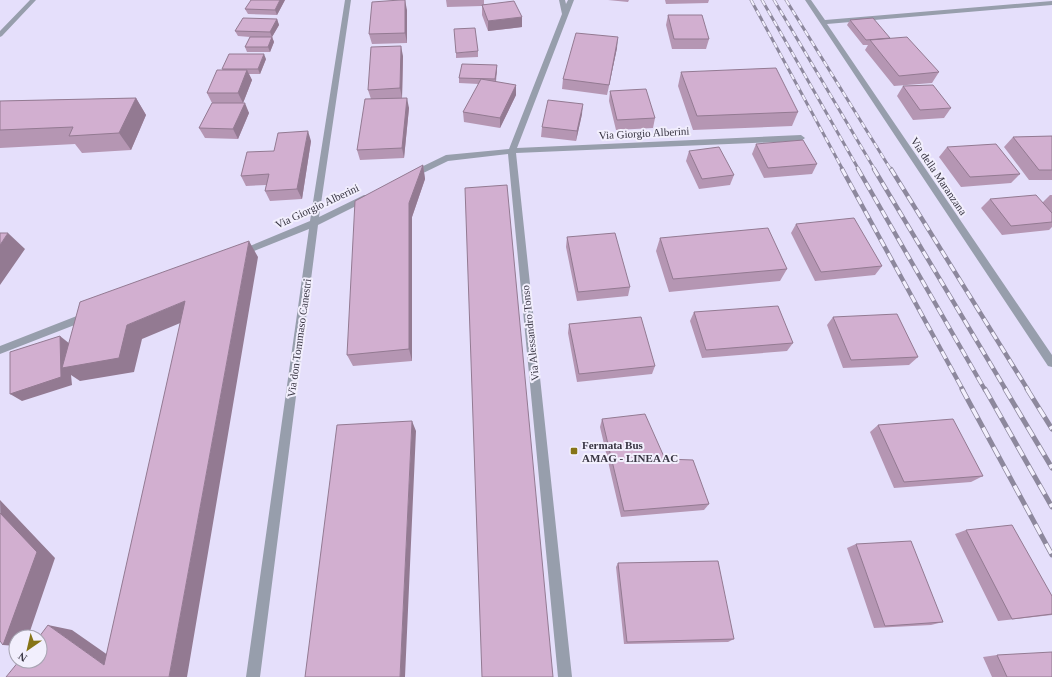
<svg xmlns="http://www.w3.org/2000/svg" width="1052" height="677" font-family="'Times New Roman',serif">
<rect width="100%" height="100%" fill="#e5dffb"/>
<g fill="none" stroke-linecap="round" stroke-linejoin="round">
<!-- minor -->
<path fill="#979eac" fill-rule="evenodd" d="M30,0h6l-34,36 -2,1v-6z
M345,0h6l-32,217 45,-22h6l1,2 -1,2 -52,26 -58,452h-14l63,-448 -65,26 -3,1 -5,-3 2,-2 72,-30z
M559,0h6l1,4 2,-4h6l-57,148 284,-13 4,3 -4,3 -285,12 56,524h-14l-50,-523 -60,7 -33,16h-6l-1,-2 1,-2 37,-18 63,-6 53,-135z
M805,0h6l14,20 227,-19v4l-225,19 225,331v12l-4,-1z
M87,312l3,1 2,3 -2,3 -90,35v-8z"/>
<!-- rail-far2 casing -->
<g stroke="#8d889d" stroke-width="3">
<path id="rail-far2" d="M751,0l92,170
M762,0l97,170
M774,0l101,170
M786,0l105,170"/>
</g>
<!-- rail-far1 casing -->
<g stroke="#8d889d" stroke-width="4.5">
<path id="rail-far1" d="M842,169l121,221
M858,169l127,221
M874,169l132,221
M891,169l137,221"/>
</g>
<!-- rail casing -->
<g stroke="#8d889d" stroke-width="5">
<path id="rail" d="M962,389l90,166
M985,389l67,118
M1005,389l47,79
M1027,389l25,40"/>
</g>
<!-- rail-far2 -->
<use href="#rail-far2" stroke="#f2effd" stroke-width="2" stroke-dasharray="6" stroke-linecap="butt"/>
<!-- rail-far1 -->
<use href="#rail-far1" stroke="#f2effd" stroke-width="3" stroke-dasharray="8" stroke-linecap="butt"/>
<!-- rail -->
<use href="#rail" stroke="#f2effd" stroke-width="3.5" stroke-dasharray="11" stroke-linecap="butt"/>
</g>
<!-- wall -->
<path fill="#b596b3" d="M285,0l-8,15 -29,-1 -3,-5z
M446,0h38v4l38,13v10l-34,4 -6,-16v-9l-35,1z
M608,0h21l-1,2z
M665,0h44l-1,3 -42,1z
M407,10v33l-35,1 -3,-10z
M668,15l41,24 -3,10h-34l-6,-24z
M277,19l2,6 -7,12 2,5 -4,10h-23l-2,-5 5,-10 -12,-1 -3,-5z
M850,20l40,18 -1,1 50,33 -7,11 -38,3 -29,-36 3,-5h-5l-16,-20z
M617,48l-10,47 -45,-6 1,-10z
M478,51v6l-22,1v-5z
M403,56l-1,42 7,10 -5,50 -44,2 -3,-10 14,-51 -3,-9z
M266,59l-6,15h-11l3,6 -9,23 6,10 -11,26 -33,-1 -6,-10 13,-25 -5,-10 16,-23 -1,-1z
M497,65v5l-1,12 20,3v10l-16,33 -36,-6 -1,-10 16,-28 -20,-1v-5z
M681,72l117,40 -6,14 -99,4 -15,-44z
M903,86l48,22 -7,10 -31,2 -16,-24z
M610,91l45,27 -2,10 -37,2 -7,-29z
M136,98l10,17 -15,35 -49,3 -7,-9 -75,4v-47z
M582,114l-6,27 -35,-4 1,-10z
M1052,136v44h-23l-25,-33 9,-10z
M311,141l-9,58 -32,2 -5,-10 1,-6 -20,1 -5,-10 33,-25z
M756,144l61,20 -5,10 -48,4 -12,-24z
M947,147l73,27 -9,9 -50,4 -22,-30z
M689,151l45,24 -4,10 -31,4 -13,-28z
M423,165l2,14 -13,38v144l-59,5 -6,-11z
M1050,195h2v32l-3,3 -47,5 -21,-27 9,-9 53,3z
M796,224l86,42 -7,9 -60,6 -24,-48z
M567,237l63,50 -2,9 -51,5 -11,-54z
M660,238l127,31 -7,12 -111,11 -13,-41z
M694,312l99,31 -6,8 -85,7 -12,-37z
M833,317l85,40 -9,8 -66,3 -16,-43z
M569,324l86,42 -3,8 -75,8 -9,-49z
M602,419l63,40 44,45 -5,6 -83,7 -21,-90z
M878,425l105,51 -12,6 -77,6 -24,-56z
M966,530l86,66v19l-54,6 -43,-87z
M856,544l87,78 -12,3 -57,3 -27,-80z
M618,563l116,76 -6,3 -104,2 -8,-77z
M997,655l55,22h-60l-9,-20z"/>
<!-- shaded-wall -->
<path fill="#937a92" d="M280,0h5l-8,15 -2,-5z
M405,0l2,10v33l-2,-10z
M522,17v10l-34,4v-10z
M277,19l2,6 -7,12 -2,-5z
M272,37l2,5 -4,10 -2,-5z
M618,37l-1,11 -10,47 2,-10z
M401,46l2,10 -1,42 -2,-10z
M264,54l2,5 -6,15 -2,-5z
M497,65v5l-2,14v-5z
M247,70l5,10 -9,23 -5,-10z
M516,85v10l-16,33v-10z
M136,98l10,17 -15,35 -12,-17z
M407,98l2,10 -5,50 -2,-10z
M245,103l4,10 -11,26 -5,-10z
M583,104l-1,10 -6,27 1,-10z
M308,131l3,10 -9,58 -5,-10z
M423,165l2,14 -13,38v144l-3,-12v-146z
M8,233l17,16 -25,36v-40z
M249,241l9,16 -71,420h-18z
M185,301l12,15 -55,23 -8,33 -54,9 -9,-6 1,10 -50,16 -12,-7 50,-58 10,8 57,-19z
M412,421l4,10 -11,246h-5z
M0,500l55,58 -27,79h-12v9l-13,-1z
M48,625l24,5 53,37 -21,-2z"/>
<!-- building -->
<path fill="#d2afd0" stroke="#937a92" d="M251,0h29l-5,10 -30,-1z
M400,0h5v33l-36,1 3,-32z
M514,1l8,16 -34,4 -6,-16z
M668,15h34l7,24h-35z
M243,18l34,1 -7,13 -35,-1z
M873,18l17,20 -24,2 -16,-20z
M475,28l3,23 -22,2 -2,-24z
M576,33l42,4 -9,48 -46,-6z
M250,37h22l-4,10h-23z
M907,37l32,35 -40,4 -29,-36z
M401,46l-1,42 -32,2 3,-43z
M229,54h35l-6,15h-36z
M462,64l35,1 -2,14 -36,-1z
M776,68l22,44 -101,4 -16,-44z
M217,70h30l-9,23h-31z
M481,79l35,6 -16,33 -37,-6z
M933,85l18,23 -31,2 -17,-24z
M646,89l9,29 -38,2 -7,-29z
M136,98l-17,35 -50,3 4,-9 -73,3v-29z
M407,98l-5,50 -45,2 8,-51z
M548,100l35,4 -6,27 -35,-4z
M212,103h33l-12,26 -34,-1z
M308,131l-11,58 -32,2 4,-17 -28,2 6,-24 27,-1 4,-18z
M1052,136v34h-13l-26,-33z
M803,140l14,24 -49,4 -12,-24z
M996,144l24,30 -50,3 -23,-30z
M719,147l15,28 -32,4 -13,-28z
M423,165l-14,38v146l-62,6 8,-154z
M507,185l46,492h-71l-17,-489z
M1036,195l16,18v9l-41,4 -21,-27z
M854,218l28,48 -61,6 -25,-48z
M768,228l19,41 -114,10 -13,-41z
M0,233h8l-8,12z
M615,233l15,54 -52,5 -11,-55z
M249,241l-80,436h-163l13,-16h21v-24h-1l9,-12 56,40 81,-364 -58,24 -8,33 -57,10 18,-66z
M778,306l15,37 -87,7 -12,-38z
M897,314l21,43 -67,3 -18,-43z
M641,317l14,49 -76,8 -10,-50z
M60,336l1,41 -51,17v-42z
M645,414l20,45 28,1 16,44 -85,7 -22,-92z
M953,419l30,57 -79,6 -26,-57z
M412,421l-12,256h-95l32,-252z
M0,513l37,39 -34,93 -3,-4z
M1012,525l40,71v18l-40,5 -46,-89z
M911,541l32,81 -58,4 -29,-82z
M718,561l16,78 -107,3 -9,-79z
M1052,652v25h-45l-10,-22z"/>
<!-- markers -->
<rect fill="#867417" stroke="#f2effd" stroke-width="1.5" x="570" y="447" width="8" height="8" rx="2"/>
<g text-anchor="middle" stroke-width="4" stroke-linejoin="round" paint-order="stroke">
<!-- street labels -->
<g font-size="11" fill="#373441" stroke="#f2effd">
<text transform="translate(644 133) rotate(-3)" y="4">Via Giorgio Alberini</text>
<text transform="translate(939 176) rotate(56)" y="4">Via della Maranzana</text>
<text transform="translate(317 206) rotate(-25)" y="4">Via Giorgio Alberini</text>
<text transform="translate(530 333) rotate(-96)" y="4">Via Alessandro Tonso</text>
<text transform="translate(299 338) rotate(-82)" y="4">Via don Tommaso Canestri</text>
</g>
<!-- poi labels -->
<g font-size="11" font-weight="bold" fill="#373441" stroke="#f2effd" text-anchor="start">
<text x="582" y="449">Fermata Bus<tspan x="582" dy="13">AMAG - LINEA AC</tspan></text>
</g>
</g>
<!-- north arrow -->
<g transform="translate(28 649) rotate(214)"><circle r="19" fill="#f2effd" stroke="#a7a4b2"/>
<path d="M0-3L7 15L0 10L-7 15Z" fill="#867417"/>
<text y="-6" font-size="11" font-weight="bold" text-anchor="middle" fill="#373441">N</text>
</g>
</svg>
